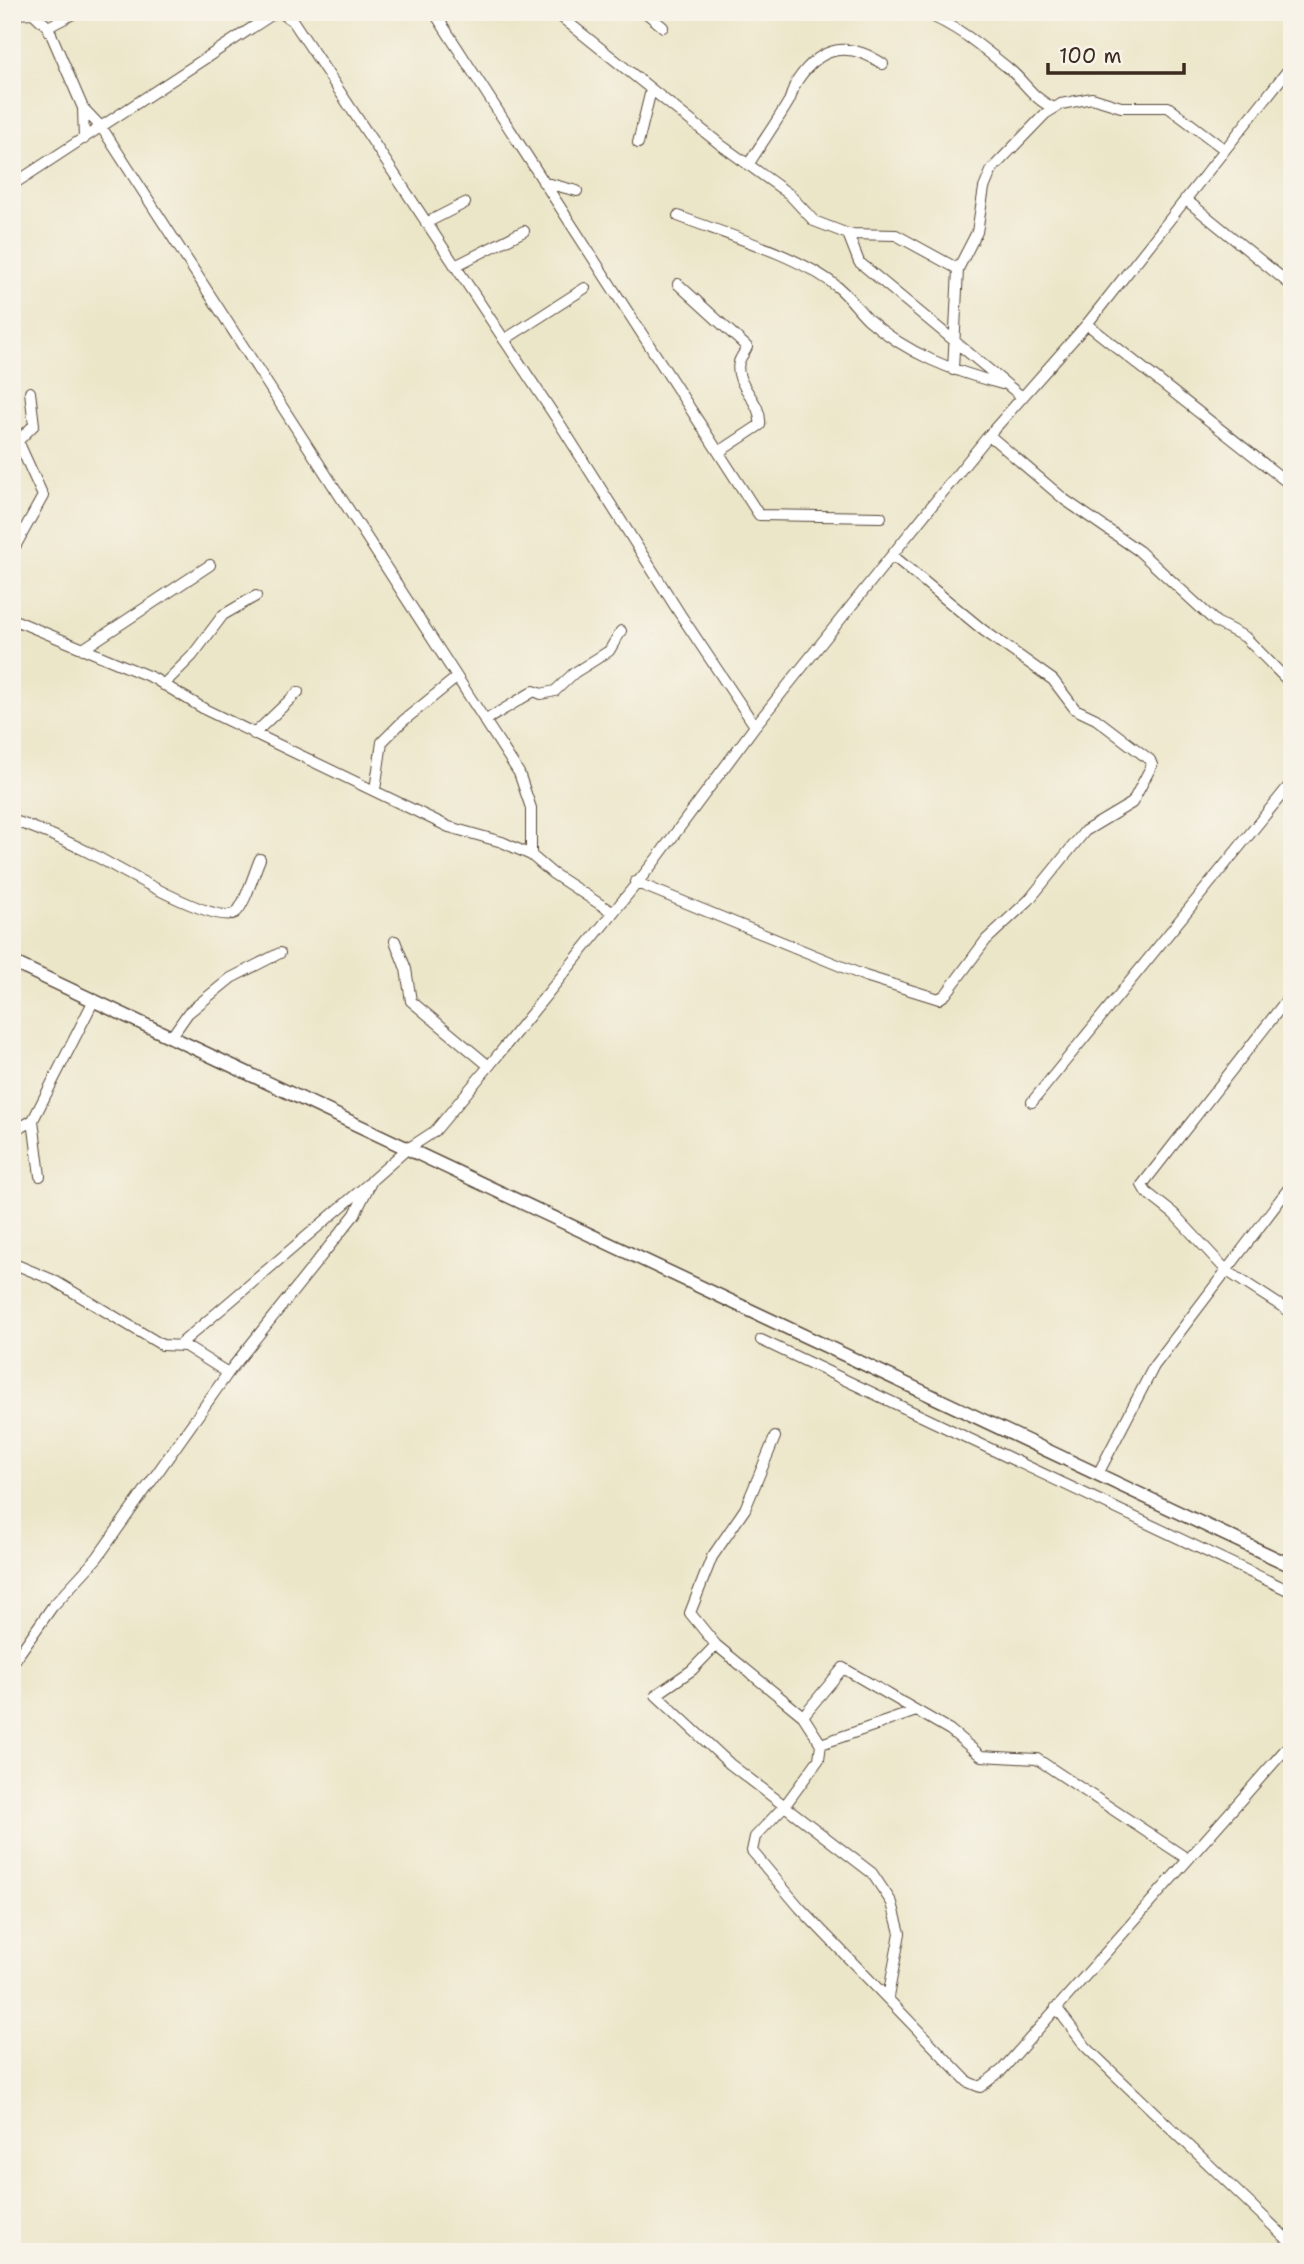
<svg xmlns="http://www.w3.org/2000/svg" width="1304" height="2264" font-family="'Shantell Sans',sans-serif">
<rect width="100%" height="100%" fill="#f7f3e8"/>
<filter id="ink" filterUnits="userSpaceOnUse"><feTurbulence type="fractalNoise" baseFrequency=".0143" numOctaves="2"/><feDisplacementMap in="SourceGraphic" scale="14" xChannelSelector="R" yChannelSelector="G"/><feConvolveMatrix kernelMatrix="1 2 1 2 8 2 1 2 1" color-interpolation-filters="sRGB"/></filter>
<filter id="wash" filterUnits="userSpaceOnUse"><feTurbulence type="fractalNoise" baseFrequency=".00686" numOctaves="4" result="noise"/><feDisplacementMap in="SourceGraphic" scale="28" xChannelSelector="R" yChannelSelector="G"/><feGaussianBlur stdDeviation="1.57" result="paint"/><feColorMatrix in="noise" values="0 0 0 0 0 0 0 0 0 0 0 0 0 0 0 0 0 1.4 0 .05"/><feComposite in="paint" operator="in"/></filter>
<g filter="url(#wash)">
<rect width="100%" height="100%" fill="#ece6c9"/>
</g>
<g filter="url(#ink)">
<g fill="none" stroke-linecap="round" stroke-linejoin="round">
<!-- minor casing -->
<g stroke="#564638" stroke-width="12">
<path id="minor" d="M280,12l13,9 267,403 120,190 75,112
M434,12l325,503 122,2
M555,12l166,133 68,49 25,27 34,13 11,28 163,135
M645,12l18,15
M922,12c34,13 59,34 87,57 16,13 24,30 45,39
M12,14l21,-1 15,14 35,81 19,20 417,645 12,35v47
M48,27l29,-15
M83,108l1,31
M638,143l13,-53
M748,165c13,-21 28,-42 41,-64 3,-6 4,-14 8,-20 24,-36 52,-40 86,-17
M543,182l34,9
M12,185l264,-173
M1185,199l107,87
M678,216c47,18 119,39 157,69 13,9 22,24 34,35 39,34 83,51 133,64
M426,223l39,-20
M848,234l48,1 62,34
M455,266l69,-35
M678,284l69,63c-2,5 -6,9 -8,15 -6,23 24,39 21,63l-41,27
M1087,324l205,162
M504,340l81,-52
M953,370l5,-101 19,-37 7,-44 8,-19 53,-55 16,-10 31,-6 29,9h47l56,42
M989,435l76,65 74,51 77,71 29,15 47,48
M12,552l31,-56 -25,-55 16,-16 -4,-33
M12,619l141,59 53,32 243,117 53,15 29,13 21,18 60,39
M83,649l127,-84
M163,685l29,-29 31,-41 33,-19
M486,720l48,-29 7,3 14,-3 19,-18 35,-22 12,-20
M254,734l44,-42
M375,790l7,-48 21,-21 53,-43
M12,820c27,9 55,21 80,34 22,12 122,71 143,59 9,-5 20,-43 25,-54
M635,882l230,94 74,23 7,-5 40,-54 43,-40 56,-69 47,-28 20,-38 -2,-5 -54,-41 -21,-10 -22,-29 -70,-50 -91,-75
M395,941l11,28 5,32 78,65
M1292,993l-150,192 4,7 28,22 53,57 65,42
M172,1036l16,-23 43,-35 49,-25
M1032,1102l260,-320
M33,1120l7,56
M12,1123l11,3 10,-6 61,-120
M12,1263l41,17 109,65 23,1 43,27
M761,1340l531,252
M179,1345l189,-161
M775,1437l-30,72 -33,48 -22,56 26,32 87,71 18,28 -2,15 -33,45 -31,33 -3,14 48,57 168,174 12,5 22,-17 290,-328
M1098,1474l56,-108 138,-182
M716,1645l-24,25 -36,25 74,69 142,109 20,30 8,30 -12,64
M12,1664l40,-57 45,-49 131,-185 127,-159 17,-34 34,-30 29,-19 54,-65 165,-204 101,-136 137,-171 97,-120 98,-111 205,-259
M803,1716l40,-48 107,62 31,26 56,3 149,99
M821,1744l95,-33
M1056,2007l30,40 206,197"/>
</g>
<!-- tertiary casing -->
<g stroke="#564638" stroke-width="15">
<path id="tertiary" d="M12,962l1280,604"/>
</g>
<!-- minor -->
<use href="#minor" stroke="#fff" stroke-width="10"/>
<!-- tertiary -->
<use href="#tertiary" stroke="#fff" stroke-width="12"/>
</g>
</g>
<!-- margin -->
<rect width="1304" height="2264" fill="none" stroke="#f7f3e8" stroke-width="42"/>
<!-- scale -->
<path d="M1048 63v10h136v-10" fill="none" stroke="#3b2a1e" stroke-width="3.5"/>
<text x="1059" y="63" font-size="21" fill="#3b2a1e" stroke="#f7f3e8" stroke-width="5" paint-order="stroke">100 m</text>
</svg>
